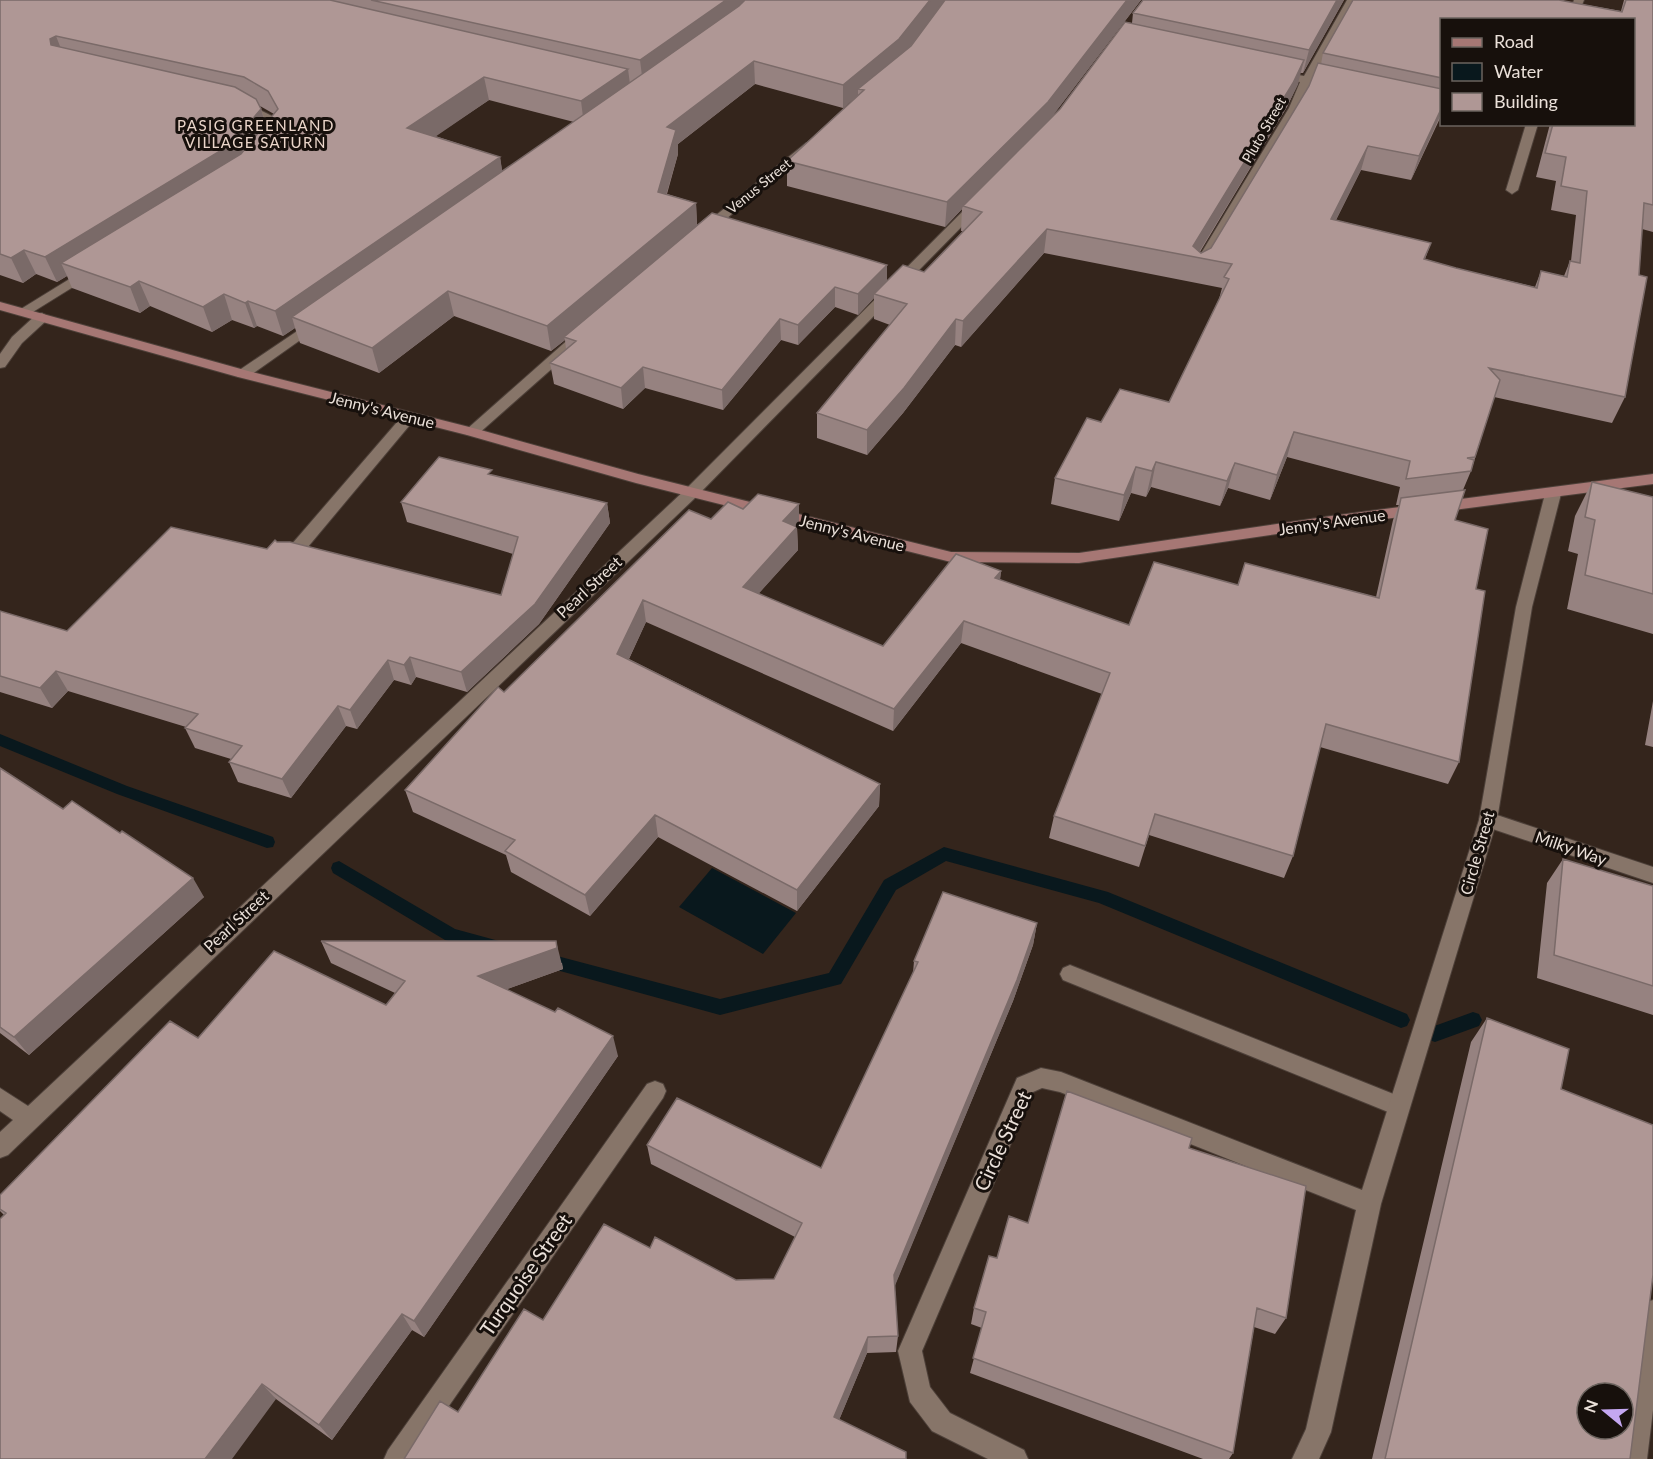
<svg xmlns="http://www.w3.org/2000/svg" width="1653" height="1459" font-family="Lato,sans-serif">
<rect width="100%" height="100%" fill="#34251c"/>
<!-- water -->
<path fill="#09181d" d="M712,868l84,45 -33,41 -84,-47z"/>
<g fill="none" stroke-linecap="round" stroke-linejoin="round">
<!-- stream -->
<path fill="#09181d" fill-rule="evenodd" d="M0,734l127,52 146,51 2,5 -2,5 -6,1 -150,-54 -117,-48z
M944,847l164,45 299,122 3,6 -3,6 -6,2 -302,-125 -153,-42 -50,29 -55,94 -121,31 -178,-49 -6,-2 -3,-5 3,-5 6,-2 178,47 109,-26 55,-93z
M339,861l116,68 44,12 2,5 -2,5 -6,2 -48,-13 -112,-67 -2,-5 2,-5z
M1473,1012l6,2 3,6 -3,6 -44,16 -6,-2 -3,-6 3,-6z"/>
<!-- lane casing -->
<g stroke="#4d4039" stroke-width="2">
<path id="lane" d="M42,313l7,4 -2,3 -25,23 -17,24 -5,1v-14l12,-17 25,-23z
M409,413l7,4 -2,3 -117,140h-12l-2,-4 2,-4 119,-138z
M1488,812l165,55v16l-172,-58 -2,-5 2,-5z
M1070,965l336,134 3,7 -3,7 -8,3 -335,-136 -3,-6 3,-6z
M1653,1300v110l-6,49h-26l20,-147 3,-9z"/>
</g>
<!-- street casing -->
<g stroke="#4d4039" stroke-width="2">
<path id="street" d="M1347,0h10l-44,78 25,6 2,2 -6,3 -23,-5 -10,24 -96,162 -7,4 -5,-1 -2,-3 98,-162 11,-26 -28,-6 -1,-2 5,-3 28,5z
M1574,0h10l-8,20h-10z
M242,101l32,16 9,16 -8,9 -4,1 -6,-3 6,-7 -6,-12 -27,-15v-4z
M1526,124h12l-20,66 -6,4 -6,-4z
M806,143l4,2v4l-102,85h-8l-2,-3 2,-3z
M978,199l4,1 2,3 -2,3 -286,291 -688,658 -8,3v-26l13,-12 -13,-9v-23l28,18 658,-617 288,-289z
M89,267l5,1 2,3 -2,3 -66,41 -5,1 -7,-4z
M318,317l5,1 2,3 -2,3 -75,53h-10l-2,-3 2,-3z
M585,328l7,4 -2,3 -113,100h-10l-2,-3 2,-3 113,-100z
M1553,489l8,5 -29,113 -35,213 -116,384 -50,228 -12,27h-27l14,-30 50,-219 -296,-118 -18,-4 -9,4 -111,259 8,36 20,26 74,37 4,9h-40l-56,-28 -22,-29 -12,-51 119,-273 24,-10 20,4 301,118 117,-370 37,-213 29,-113z
M655,1081l8,3 3,7 -3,7 -251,361h-28l4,-9 259,-366z"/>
</g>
<!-- secondary casing -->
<g stroke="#4d4039" stroke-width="2">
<path id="secondary" d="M0,302l248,69 229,58 161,45 313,78 128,1 252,-37 322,-42v10l-322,42 -252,37 -128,-1 -315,-79 -169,-48 -229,-58 -238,-67z"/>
</g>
<!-- lane -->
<use href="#lane" fill="#877569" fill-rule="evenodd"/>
<!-- street -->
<use href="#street" fill="#877569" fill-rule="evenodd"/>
<!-- secondary -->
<use href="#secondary" fill="#a67774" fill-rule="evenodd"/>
</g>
<!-- wall -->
<path fill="#968280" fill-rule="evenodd" d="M0,0h1141l-88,115 7,-6 65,-87 7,1 1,-10 10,-13h201l-41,73h-3l-2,11 -11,23 -87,145 1,1 10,-5 98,-162 9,-23 3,1 2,-11 30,-53h206l62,11 3,-11h29v232l-11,-3 -3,46 8,2 -22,120 -13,26 -118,-26 -23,74 -8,19h2l-10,30 33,9 -12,60 9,2 -26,171 -11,22 -128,-37 -27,109 -9,22 -135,-43 -10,32 -90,-29 5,-22 48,-122 -141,-51 -68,88 -247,-109 -17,37 251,125 -1,22 -82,105 -139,-74 -68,79 -79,-44 -5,-17 -93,-43 -8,-22 93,-103 6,5 185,-182 22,9 17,-17 15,7 15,-15 41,10v22l-2,2 1,22 -40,44 125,52 73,-92 45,17 -1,9 129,45 25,-63 84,23 7,-22 131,34 17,-77 6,-15h-3l4,-18 -113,-30 -17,43 -42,-12 -8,18 -69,-19 -5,10 -15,-4 -12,28 -68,-17 4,-26 32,-60 14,4 19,-33 49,13 50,-103 3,-11 -178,-35 -83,94 -6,-2 -52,68 -36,42 -50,-17v-25l73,-88 -16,-6v-21l-16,17 -23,-8 -37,38 -17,-5 -58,70 -78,-22 -22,21 -69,-25 -4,-21 16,-14 -1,-9 -14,11 -97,-35 -75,57 -79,-30 -5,-15 -12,8 -26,-10 -3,2 -22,-8 -20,12 -62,-26 -10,7 -68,-25 -5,-12 -10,6 -21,-8 -13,9 -23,-8zM1442,20h192v104h-84l-14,53 20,4 -5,29 25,5 -5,46h-1l-6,15 -23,-5 -6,16 -79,-19 -31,-9 6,-16 -95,-23 25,-50 50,10 31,-66zM755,84l88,24 15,-13 -71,66v25l158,41 17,-18 -1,22h2l-39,41 -21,-7 -16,17v-17l-175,-52 -15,12 -1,-22 -29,-9 11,-40v-10zM489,100l85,22 -72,50 -2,-15 -65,-21zM260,106l14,8 -8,10z
M493,475l114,28 3,20 -71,101 -72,68 -51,-15 -5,8 -17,-5 -37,49 -11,-3 -55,72 -53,-16 -9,-20 2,-3 -36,-11 -10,-20 1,-1 -118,-36 -16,17 -52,-16v-81l67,20 200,-82 10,-7 224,53 12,-41 -106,-32 -6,-20z
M1592,482l61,15v137l-86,-25 11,-55 -10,-3 7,-35z
M1653,701v46l-8,-2z
M0,768l63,41 141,88 -175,158 -29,-22z
M1563,859l90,27v129l-116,-37 10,-95z
M1037,923l-4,22 -20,56 -119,286 4,49 -2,16 -29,1 -28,67 -381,-8 85,-92 107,-72 86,32 38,-1 21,-42 -144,-73 -4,-19 174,23 92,-195 1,-12z
M321,941l241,22 1,6 -56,20 111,67 -194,281 -12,-7 -80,110 -56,-41 -272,-184 -4,-4v-16l198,-157 188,-33 9,-12 -64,-30z
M1487,1018l74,71 69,370h-258l99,-417z
M1189,1148l97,170 -11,16 -21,-7 -21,126 -4,6h-26l-233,-86 12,-45 -11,-4 3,-16 23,-50 31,-35z"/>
<!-- shaded-wall -->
<path fill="#7a6a68" d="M726,0h27l-110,84 -3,-24z
M930,0h16l-48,62 -40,27v6l-15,13v-23z
M1127,0h14l-96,126 -82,80 -1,3 -17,18 2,-25z
M1337,0h7l-41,73 6,-23z
M56,36l9,23 -14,-14 -1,-6z
M1304,60l-6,24 -11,23 -91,150 -3,-11z
M754,61l1,23 -77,60v10l-18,62 -2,-24 9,-65z
M628,69l3,23 -47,33 -3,-24z
M484,77l5,23 -76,52 -6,-24z
M1442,107l-1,7 -30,66 8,-24z
M261,109l7,24 -30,36 -177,94 6,13 -10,6 -12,-25z
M1368,146l-7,24 -37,74 7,-25z
M500,157l4,24 -212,136 3,11 -12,8 -8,-25z
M696,203l1,25 -133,109 1,3 -14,11 -4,-25z
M1047,229l-3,24 -83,94 2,-26z
M24,250l12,24 -13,9 -12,-25z
M887,265v21l-13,8v4l-16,17v-21z
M139,281l11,25 -10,7 -10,-26z
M835,287v20l-37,38v-20z
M448,291l6,25 -75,57 -7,-25z
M224,294l8,26 -20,12 -9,-25z
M248,301l9,25 -3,2 -9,-25z
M780,319l1,21 -58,70 -1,-20z
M956,319l-1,26 -52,68 -36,42v-25z
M643,367l2,21 -22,21 -2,-21z
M1294,432l-7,25 -17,43 7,-25z
M1156,462l-5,25 -5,10 6,-26z
M1235,463l-7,25 -8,18 7,-25z
M1136,467l-5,26 -12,28 5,-26z
M607,503l3,20 -71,101 -72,68 -6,-20z
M799,504v22l-2,2 1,22 -54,60 -1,-23 40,-66z
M1001,571l-3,22 -3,-15z
M643,600l3,22 -25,54 -4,-22z
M964,621l-3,22 -68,88 1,-22z
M410,657l6,20 -5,8 -7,-20z
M388,660l6,20 -37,49 -7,-19z
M56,671l12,20 -16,17 -12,-20z
M338,706l8,20 -55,72 -9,-19z
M880,784l-1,22 -82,105v-21z
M655,815l3,22 -68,79 -5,-21z
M193,878l11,19 -175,158 -15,-18z
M1037,923l-4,22 -20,56 -121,292 2,-18z
M556,941l7,28 -78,28 -7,-21z
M613,1036l5,20 -194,281 -10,-16z
M402,1314l10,16 -80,110 -13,-15z
M868,1337l-1,16 -33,79v-15z
M262,1384l14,15 -44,60h-27z"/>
<!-- building -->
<path fill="#af9795" stroke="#7a6a68" stroke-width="1.5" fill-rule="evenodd" d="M0,0h330l298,69 -47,32 -97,-24 -77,51 93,29 -225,154 -27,-10 -3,2 -21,-9 -21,13 -64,-26 -9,6 -69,-24 180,-109 37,-45 -10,-18 -24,-14 -188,-41 -6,3 1,6 184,42 21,12 5,10 -31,36 -185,112 -21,-7 -13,8 -11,-4z
M371,0h355l-86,60z
M745,0h185l-31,39 -56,46 -89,-24 -87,66 9,3 -18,62 38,11 -149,123 -99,-35 -76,57 -80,-31 356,-247 91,-64z
M945,0h182l-79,102 -101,100 -160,-41 77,-71 -6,-1 53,-43z
M1143,0h194l-28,50 -176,-37z
M1353,0h206l63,12 4,-12h27v205l-9,-2 -5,72 8,2 -22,120 -136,-29 11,12 -25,77 -8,1 7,2 -3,11 -65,8 4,-18 -116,-29 -17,43 -42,-12 -8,18 -71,-19 -4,9 -16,-4 -12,28 -69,-17 32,-60 14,4 19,-33 49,13 60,-123 -5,-2 8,-13 -185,-35 -84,92 -7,-2 -52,69 -37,42 -50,-17 90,-109 -33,-10 29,-29 21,7 58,-60 -19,-6 97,-97 65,-87 179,38 -11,23 -100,163 8,7 10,-5 98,-162 9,-23 124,26v18l-23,49 -51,-10 -37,73 100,24 -7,16 32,9 81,20 4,-17 26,6 3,-16 10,2 7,-72 -26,-5 5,-29 -21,-4 8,-29h81v-104h-192v58l-119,-25z
M712,213l175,52 -29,29 -23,-7 -37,38 -18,-6 -58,71 -79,-23 -22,21 -71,-25 26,-22 -12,-4z
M439,457l53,13 -4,4 119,29 -72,101 -74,68 -51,-15 -6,8 -16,-5 -38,50 -12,-4 -56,73 -53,-17 13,-16 -57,-18 13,-14 -142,-43 -16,17 -40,-12v-65l67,20 104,-104 96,22 8,-9 2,2h13l211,53 17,-58 -117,-35z
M1592,482l61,15v97l-68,-19 10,-55 -10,-3z
M1465,490l-10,30 33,9 -12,60 9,2 -26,171 -133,-38 -33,132 -138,-42 -10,32 -91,-30 56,-143 -146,-52 -70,88 -251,-109 -26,54 263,130 -83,106 -142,-75 -70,80 -80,-44 10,-11 -110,-50 93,-103 6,5 185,-182 22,9 17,-17 15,7 15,-15 41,10 -16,17 14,6 -54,60 140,59 73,-92 45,17 -6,7 134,47 25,-63 84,23 7,-22 134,35 22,-100z
M0,768l63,41 9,-8 48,32 2,-2 71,47 -179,159 -14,-10z
M1563,859l90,27v100l-99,-31z
M943,892l94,31 -20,57 -123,295 4,61 -30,1 -34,80 72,35v7h-502l36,-58 18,11 66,-103 19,11 61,-96 46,24 5,-11 81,43 38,-1 28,-56 -155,-78 30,-47 144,70 97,-206 -4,-1z
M321,941h235l1,7 -79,28 77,36 3,-4 55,28 -199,285 -12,-7 -83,111 -57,-41 -57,75h-205v-240l6,-6 -6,-4v-14l170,-174 28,17 76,-87 112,54 19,-24z
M1487,1018l82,31 -8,40 92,36v150l-23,184h-245zM1587,1393h36v36h-36z
M1067,1091l125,47 -3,10 117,38 -20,132 -29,-10 -24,145 -260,-95 13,-46 -12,-4 15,-52 8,2 12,-42 19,7z"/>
<g text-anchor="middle" stroke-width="6" stroke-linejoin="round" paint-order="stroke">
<!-- far-street labels -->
<g font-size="14" fill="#eae0d9" stroke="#17100c">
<text transform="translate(1264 130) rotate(-60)" y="5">Pluto Street</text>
<text transform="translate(759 186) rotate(-39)" y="5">Venus Street</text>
</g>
<!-- far-neighbourhood labels -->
<g font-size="15" letter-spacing="1.5" fill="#ebd6ca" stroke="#17100c">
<text x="256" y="131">PASIG GREENLAND<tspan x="256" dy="17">VILLAGE SATURN</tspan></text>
</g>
<!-- street labels -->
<g font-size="16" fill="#eae0d9" stroke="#17100c">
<text transform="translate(382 410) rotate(14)" y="6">Jenny's Avenue</text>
<text transform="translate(1332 522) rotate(-8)" y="6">Jenny's Avenue</text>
<text transform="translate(852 533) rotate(14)" y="6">Jenny's Avenue</text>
<text transform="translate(589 587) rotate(-43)" y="6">Pearl Street</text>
<text transform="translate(1571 848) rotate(19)" y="6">Milky Way</text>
<text transform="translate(1477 853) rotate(-74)" y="6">Circle Street</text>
<text transform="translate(236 921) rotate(-43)" y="6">Pearl Street</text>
</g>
<!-- near-street labels -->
<g font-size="20" fill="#eae0d9" stroke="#17100c">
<text transform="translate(1003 1141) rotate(-65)" y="7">Circle Street</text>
<text transform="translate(526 1275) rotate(-55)" y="7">Turquoise Street</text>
</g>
</g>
<!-- legend -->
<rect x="1440" y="18" width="195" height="108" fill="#17100c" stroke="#6b635e" stroke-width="1.5"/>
<rect x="1452" y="38" width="30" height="9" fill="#a67774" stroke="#6b635e" stroke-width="1.5"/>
<text x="1494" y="48" font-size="18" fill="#eae0d9">Road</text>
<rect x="1452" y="63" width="30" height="18" fill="#09181d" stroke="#6b635e" stroke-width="1.5"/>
<text x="1494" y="78" font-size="18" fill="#eae0d9">Water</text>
<rect x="1452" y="93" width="30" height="18" fill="#af9795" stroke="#6b635e" stroke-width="1.5"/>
<text x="1494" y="108" font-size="18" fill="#eae0d9">Building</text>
<!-- north arrow -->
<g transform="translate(1605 1411) rotate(289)"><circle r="28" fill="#17100c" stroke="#6b635e" stroke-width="1.5"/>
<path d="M0-4.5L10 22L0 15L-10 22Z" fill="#c4a7f1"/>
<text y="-9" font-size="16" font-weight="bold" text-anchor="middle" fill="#eae0d9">N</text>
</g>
</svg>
